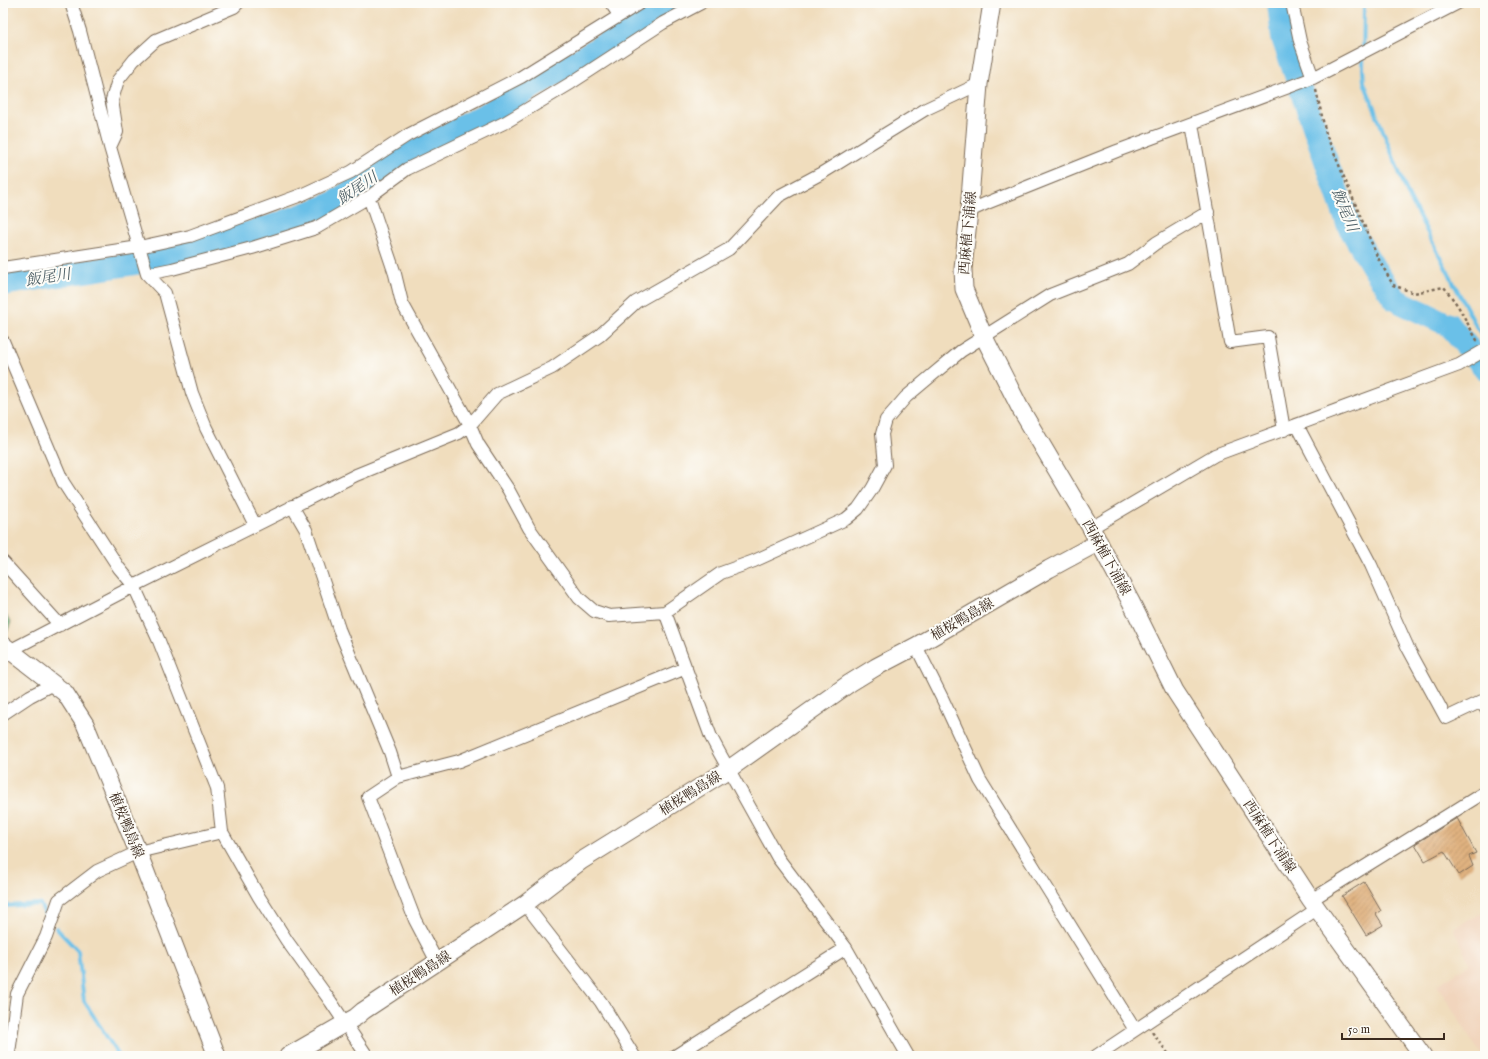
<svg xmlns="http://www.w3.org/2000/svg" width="1488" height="1059" font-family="'IM FELL English','Noto Serif JP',serif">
<defs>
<pattern id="forest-firs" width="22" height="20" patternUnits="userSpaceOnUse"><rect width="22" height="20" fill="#65af78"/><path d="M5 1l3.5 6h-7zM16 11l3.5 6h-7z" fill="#548f62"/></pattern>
<pattern id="building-hatch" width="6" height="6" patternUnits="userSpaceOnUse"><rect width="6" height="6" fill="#e0b280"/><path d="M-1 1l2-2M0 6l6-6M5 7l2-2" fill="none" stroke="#b79168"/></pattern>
</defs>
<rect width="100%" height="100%" fill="#fdfcf7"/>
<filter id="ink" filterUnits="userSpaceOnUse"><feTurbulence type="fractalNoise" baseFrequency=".025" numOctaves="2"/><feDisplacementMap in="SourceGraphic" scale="8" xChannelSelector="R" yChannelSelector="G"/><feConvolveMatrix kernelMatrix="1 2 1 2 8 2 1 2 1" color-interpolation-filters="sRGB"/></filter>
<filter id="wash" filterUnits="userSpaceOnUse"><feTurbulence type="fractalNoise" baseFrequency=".012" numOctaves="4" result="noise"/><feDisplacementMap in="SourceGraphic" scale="16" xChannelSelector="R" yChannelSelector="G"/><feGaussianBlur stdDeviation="0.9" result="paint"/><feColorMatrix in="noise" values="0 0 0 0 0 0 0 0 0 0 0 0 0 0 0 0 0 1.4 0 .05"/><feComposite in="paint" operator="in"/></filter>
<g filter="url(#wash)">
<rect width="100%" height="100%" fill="#f0ddbd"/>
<!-- built -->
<path fill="#f1d5bd" d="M1485,911v145h-3l-45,-71 33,-21 -17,-36z"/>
<!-- forest -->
<path fill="url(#forest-firs)" stroke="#506c4b" d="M3,611l8,11 -8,22z"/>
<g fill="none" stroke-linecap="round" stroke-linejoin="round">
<!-- stream -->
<path stroke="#6bc0e8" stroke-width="4" d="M1364,3l-1,66 1,13 44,113 69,133 8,11
M3,906l37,-2 7,14
M56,928l22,23 6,50 35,55"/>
<!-- river -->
<path stroke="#6bc0e8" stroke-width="24" d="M1279,3l4,35 66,188 26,44 21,30 53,25 36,43
M3,284l158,-25 112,-33 60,-22 58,-40 99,-52 174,-103 12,-6"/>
</g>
<g id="blocks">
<!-- building -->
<path fill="url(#building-hatch)" d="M1457,818l19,35 -7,3 4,10 -14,9 -15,-24 -19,10 -10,-17z
M1364,882l17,29 -5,3 7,11 -17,10 -24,-39z"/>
</g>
</g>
<g filter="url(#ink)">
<use href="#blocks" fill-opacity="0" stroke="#7a6956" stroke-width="1"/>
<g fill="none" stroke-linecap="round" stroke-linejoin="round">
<!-- minor casing -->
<g stroke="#7a6956" stroke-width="14">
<path id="minor" d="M71,3l9,28 30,116 37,127 18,19 27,100 14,35 49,97
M611,3l8,12
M1292,3l8,38 13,37
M1192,124l38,218 38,-5 16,93
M110,147l7,-15 -5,-32 6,-20 16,-20 22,-20 78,-33 4,-4
M369,197l26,77 7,29 68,122 8,19 30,45 21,39 50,70 15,13 15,5 56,-4 56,-39 33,-12 92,-42 12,-10 14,-20 13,-24 -3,-31 4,-14 20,-23 25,-21 30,-25 89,-56 78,-31 28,-21 52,-31
M969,211l18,-8 130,-52 196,-73 145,-75
M3,268l136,-21 51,-11 111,-41 50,-23 57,-37 113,-58 119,-74
M147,274l25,-5 80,-21 64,-20 53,-31 38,-28 99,-47 65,-39 92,-60 38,-20
M3,341l60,141 56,86 15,18 25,55 58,147 5,44 37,65 28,44 44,61 36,54
M1297,425l74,140 37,83 38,70 36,-17 3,7
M292,506l14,24 33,99 51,123 8,25 -30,20 47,123 22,42
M1091,528l124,-73 244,-90 26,-15
M3,562l57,63
M665,612l46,125 8,15 59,106 68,90 62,108
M916,646l27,54 37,80 155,250
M11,650l123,-64 222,-111 103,-42 11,-8 27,-31 55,-26 47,-32 37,-34 93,-53 50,-53 43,-23 104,-64 53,-25
M3,714l27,-18 23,-12
M398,777l61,-16 227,-93
M1311,900l174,-108
M525,904l76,98 33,54
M3,1054l6,-1 8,-59 29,-57 13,-37 38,-29 41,-19 84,-20
M675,1056l171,-108
M1096,1056l221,-147"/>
</g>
<!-- secondary casing -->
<g stroke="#7a6956" stroke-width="19">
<path id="secondary" d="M992,3l-13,81 -10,127 -6,58 1,20 20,48 36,71 71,120 40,74 44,89 136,209 112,156
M3,645l62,48 20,31 53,128 79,204
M288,1056l68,-39 7,-6 162,-107 56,-43 148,-92 121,-86 26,-16 40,-21 133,-77 50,-27"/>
</g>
<!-- path -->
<path stroke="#7a6956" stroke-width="2.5" stroke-dasharray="3 3" stroke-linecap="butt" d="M1316,90l10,44 51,122 16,29 21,8 30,-6 14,19 20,36
M1152,1032l18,24"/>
<!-- minor -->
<use href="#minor" stroke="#fff" stroke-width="12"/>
<!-- secondary -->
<use href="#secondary" stroke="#fff" stroke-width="17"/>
</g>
</g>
<g text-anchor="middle" stroke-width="4" stroke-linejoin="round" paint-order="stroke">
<!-- street labels -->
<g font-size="14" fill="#3b2a1e" stroke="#fdfcf7">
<text transform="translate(967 233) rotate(-85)" y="5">西麻植下浦線</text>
<text transform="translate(1107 557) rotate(61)" y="5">西麻植下浦線</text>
<text transform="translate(962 619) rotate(-30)" y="5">植桜鴨島線</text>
<text transform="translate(690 793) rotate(-32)" y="5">植桜鴨島線</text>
<text transform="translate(127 825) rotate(68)" y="5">植桜鴨島線</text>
<text transform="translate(1270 836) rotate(57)" y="5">西麻植下浦線</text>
<text transform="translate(420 973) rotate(-33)" y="5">植桜鴨島線</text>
</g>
<!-- water labels -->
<g font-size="15" font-style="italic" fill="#4c5e65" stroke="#fdfcf7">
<text transform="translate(357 188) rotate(-34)" y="5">飯尾川</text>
<text transform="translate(1345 210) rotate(68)" y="5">飯尾川</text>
<text transform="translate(48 277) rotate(-9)" y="5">飯尾川</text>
</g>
</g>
<!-- margin -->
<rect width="1488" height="1059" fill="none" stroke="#fdfcf7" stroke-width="16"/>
<!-- scale -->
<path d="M1342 1033v6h102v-6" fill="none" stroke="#3b2a1e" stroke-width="2"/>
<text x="1348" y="1033" font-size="12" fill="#3b2a1e" stroke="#fdfcf7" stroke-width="3" paint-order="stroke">50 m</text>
</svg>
